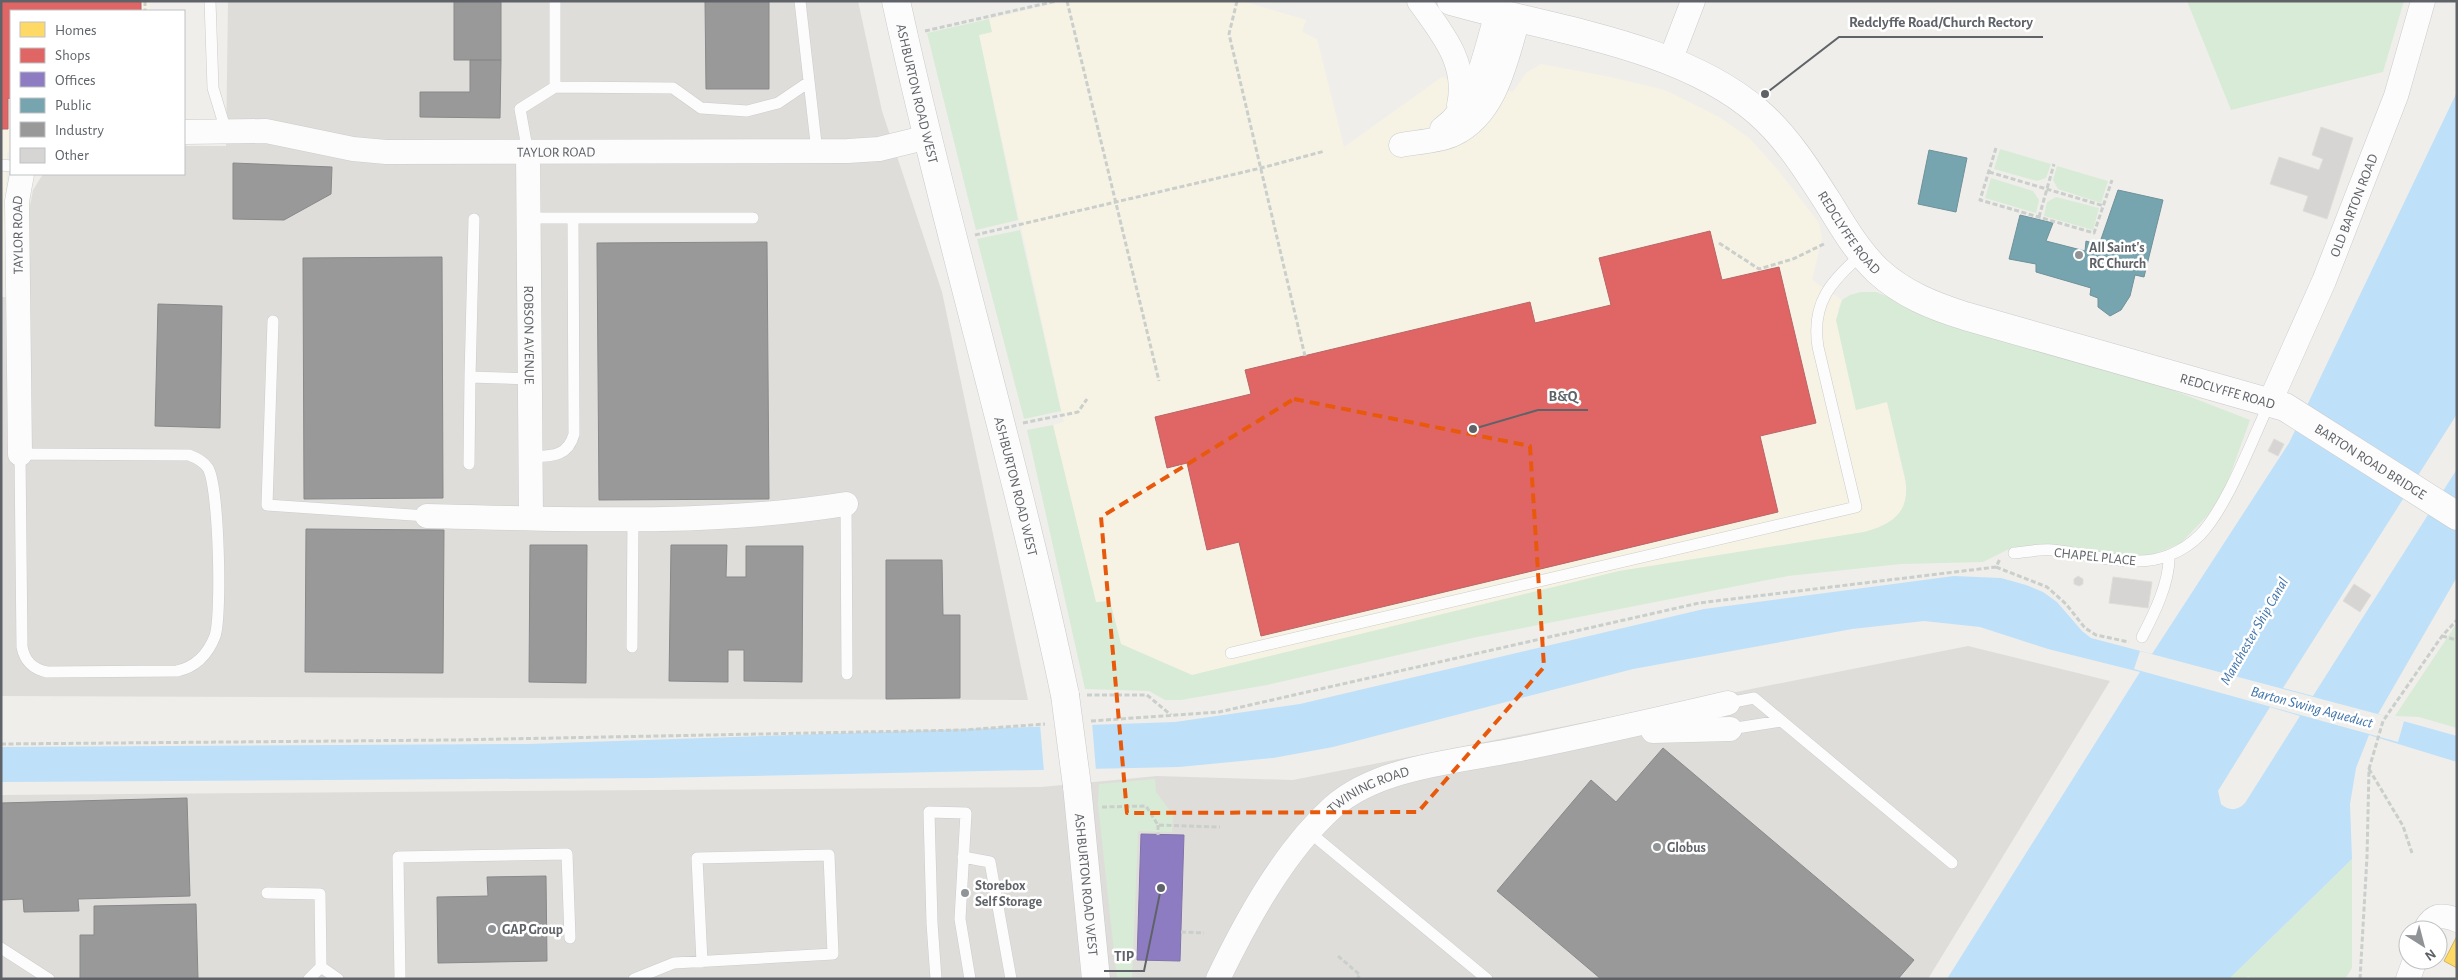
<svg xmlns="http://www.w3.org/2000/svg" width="2458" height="980" font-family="'Alegreya Sans',sans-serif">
<rect width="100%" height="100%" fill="#efeeea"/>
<!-- commercial -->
<path fill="#f7f3e4" d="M1,1h149v10h-139v136l-4,7 -6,193z
M1065,1h177l64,19 -4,12 15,7 27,108 98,-70 71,15 13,-19 15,-9 69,13 55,13 54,27 30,21 29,32 41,53 3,15 -10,42 30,20 -4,9 18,101 31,-8 20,88 -4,18 -11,13 -9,6 -19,5 -245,39 -427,104 -71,-31 -11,-43 -14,1 -39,-160 -4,-17 11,-3 -85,-387 13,-3 -3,-13z"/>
<!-- industrial -->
<path fill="#dfddda" d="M228,1h630l24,110 60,181 86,408 -1027,-4 1,-399 27,1v-87l4,-21 10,-16h141v-28h42z
M1968,646l142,35 -182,298h-1927v-184l1040,-8 116,-11 136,4z"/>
<!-- green -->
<path fill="#d8ebd6" d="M2187,1h217l-21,71 -152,38z
M989,19l3,13 -13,3 39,185 -42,10 -49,-197z
M2000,149l51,15 -5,14 -9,3 -43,-12z
M2057,166l51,15 -7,22 -43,-14 -5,-9z
M1991,178l42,13 6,9 -3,13 -51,-15z
M2056,197l43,11 -6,22 -49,-14 3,-14z
M1020,230l41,181 -37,8 -47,-180z
M1861,292h15l38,15 243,77 93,36 -26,72 -17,24 -26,27 -27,11 -14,3 -109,-10 -22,2 -26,13 -82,2 -113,12 -311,61 -210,48 -86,15h-16l-16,-9 -64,-2 -58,-259 26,-5 43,177 14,-1 11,43 71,31 427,-104 245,-39c29,-8 47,-20 41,-54l-18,-76 -31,8 -20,-90 6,-20 8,-5z
M2457,623v105l-38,-11 -24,-1z
M1155,779l1,13 17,23 -1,17 -34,-1 -6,148h-15l-19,-175 1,-20z
M2352,859v109l-7,11h-93l-4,-3 -2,3h-17z"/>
<!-- water -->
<path fill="#bfe0f9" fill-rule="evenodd" d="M2457,92v322l-174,274 30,8 144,-227v108l-79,137 79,22v26l-88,-27 -13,33 -6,36 2,55 -123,120h-282l193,-307 -92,-23 -68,-22 -56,-6 -72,8 -219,40 -300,78 -60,11 -94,9 -528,11 -650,4v-35l527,-3 647,-22 125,-18 404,-95 250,-33 47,2 25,7 17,7 14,10 25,29 9,7 61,16 137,-211zM2270,707l30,9 -55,87c-7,8 -17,8 -24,1l-3,-13z"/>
<!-- pier -->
<path fill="#efeeea" d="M2140,651l264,70 -6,21 -264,-73z
M1092,722l4,49 -52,1 -4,-48z"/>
<!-- homes -->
<path fill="#ffd966" stroke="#cfb667" d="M2457,936v32l-13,-7z"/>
<!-- shops -->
<path fill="#e06666" stroke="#b96567" d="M1,1h140v10h-130v88l-3,-1v31h-7z
M1710,231l12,49 57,-13 37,156 -56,13 18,76 -517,124 -22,-94 -32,8 -20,-87 -20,5 -12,-51 96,-23 -6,-24 285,-68 5,21 76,-18 -12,-47z"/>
<!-- offices -->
<path fill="#8e7cc3" stroke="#8074a8" d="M1141,834l43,1 -4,126 -43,-1z"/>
<!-- public -->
<path fill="#76a5af" stroke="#6f919a" d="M1929,150l38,8 -11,54 -38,-8z
M2118,190l45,10 -19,77 -9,-2 -5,21 -9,14 -11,6 -12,-9v-9l-8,-3 1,-7 -55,-16v-8l-27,-5 11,-44 33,8 -7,18 39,10 1,-10 13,4z"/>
<!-- industry -->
<path fill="#999" stroke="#88898a" d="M454,1h47v59h-47z
M705,1h64v88h-63z
M470,60h31l-1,58 -80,-1v-25h50z
M233,163l99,4 -1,27 -47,26 -51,-1z
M767,242l2,257 -170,1 -2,-257z
M442,257l1,241 -139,1 -1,-241z
M158,304l64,2 -2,122 -65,-2z
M306,529l138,1 -1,143 -138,-1z
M530,545h57l-1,138 -57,-1z
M671,545h56l-1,32h20v-31h57l-1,136 -58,-1v-31h-16v32l-59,-1z
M886,560h56l1,55h17v83l-74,1z
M1663,748l251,212 -16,19h-297l-104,-88 94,-111 25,22z
M187,798l3,98 -112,3 1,12 -55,1 -1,-13 -22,1v-97z
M546,876l1,85 -109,2 -1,-66 51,-1 -1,-19z
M196,904l2,75h-118v-44h14v-29z"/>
<!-- building -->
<path fill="#d6d5d3" stroke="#deddd9" d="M2321,127l32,11 -26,81 -24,-8 5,-15 -38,-12 9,-27 40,13 4,-11 -11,-4z
M2274,439l10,5 -6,12 -10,-5z
M2078,576l5,3v5l-4,2 -5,-2v-5z
M2113,577l39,5 -4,26 -39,-5z
M2354,584l17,11 -11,17 -17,-11z"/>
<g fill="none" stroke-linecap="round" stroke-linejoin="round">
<!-- service casing -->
<g stroke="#cbcccc" stroke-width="12">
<path id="service" d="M210,1l3,87 13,43
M555,1v86l118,1 28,20 46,3 31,-8 31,-21
M800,1l17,151
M528,153l-8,-44 35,-22
M1,165l10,1
M529,218h224
M474,219l-4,158 61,2
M273,321l-6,184 160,11
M20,454l169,1c8,3 15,7 19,13 11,19 14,147 7,168 -7,18 -19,31 -38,35l-130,1c-14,-3 -22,-10 -25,-25z
M531,457c20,-1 37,0 43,-23l-1,-216
M469,464l1,-87
M846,504l1,170
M2014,553c12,-1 26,-4 38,-3 28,3 55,11 83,11 24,1 48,-9 65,-26 27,-28 52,-95 69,-131
M2142,637c12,-23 28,-55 27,-82
M632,647l1,-128
M1231,653l625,-146 -38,-160c-7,-44 13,-66 44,-93
M1728,703l26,-5 198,165
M1730,729l51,-8
M1308,831l179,148
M963,857l27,5 21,117
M267,893l53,1 1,73 17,12
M1,948l48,31
M309,979l12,-12
M400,979l-2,-122 169,-3 3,84
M634,979l40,-16 159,-9 -4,-99 -132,3 5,104
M936,979l-4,-56 -3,-111 37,1 -6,106 10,60"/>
</g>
<!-- minor casing -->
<g stroke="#cbcccc" stroke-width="25">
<g id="minor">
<path d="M1419,1c23,32 49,62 40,104"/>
<path d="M1670,61l23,-60"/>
<path d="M1442,129c36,-26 42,-75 55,-115"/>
<path id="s1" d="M184,132l82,-1 87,18 33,3 462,-1 31,-2 49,-12"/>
<path d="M1401,145c16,-3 39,-4 53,-11 42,-20 52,-74 64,-115"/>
<path id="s2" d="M528,153l3,365"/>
<path id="s3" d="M2269,404l55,-123 72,-185 27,-95"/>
<path id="s4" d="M20,454l-3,-253 5,-27"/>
<path d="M427,516c140,3 281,10 419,-12"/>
<path d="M1653,731l77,-2"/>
<path d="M2425,930c8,-16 17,-16 32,-10"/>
<path id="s5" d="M1218,979c28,-58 66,-128 115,-172 47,-42 132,-46 192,-59 68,-14 135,-29 203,-45"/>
<path d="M2408,979l7,-19"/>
</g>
</g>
<!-- secondary casing -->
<g stroke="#cacacb" stroke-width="29">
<g id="secondary">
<path id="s6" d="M896,1c51,233 120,461 169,694"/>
<path id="s7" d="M1451,1c97,28 229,43 307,111 30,26 52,62 73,95 14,23 28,46 47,64 25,23 55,35 87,45l320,91 172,109"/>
<path id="s8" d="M1077,786l19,193"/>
</g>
</g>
<!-- path -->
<path stroke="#cacfcc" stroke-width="3" stroke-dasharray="5 2.5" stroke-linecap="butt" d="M145,1v10
M1067,1l92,380
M1237,1l-8,33 76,322
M925,31l131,-30
M1996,148l-16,52 114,33 18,-53
M1989,172l115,34
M2039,217l15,-53
M975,235l286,-67 64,-17
M1719,243l40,26 34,-10 33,-16
M1023,423l55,-11 9,-13
M1996,567l51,20 19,17 19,24 11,7 33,7
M2442,636l15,4
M1087,695h60l24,20
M1091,721l128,-9 480,-109 297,-36 4,-8
M1,744l452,-4 511,-10 81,-6
M2369,769l34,57 9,27
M1102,807l44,-1 12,19 62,2
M1158,825v10
M1181,932l23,1
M1338,956l22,19 -3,4
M2360,979l7,-122 2,-88 14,-48 59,-85 15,-16"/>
<!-- service -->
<use href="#service" stroke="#fdfcfc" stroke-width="11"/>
<!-- minor -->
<use href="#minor" stroke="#fdfcfc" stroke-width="24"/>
<!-- secondary -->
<use href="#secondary" stroke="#fdfcfc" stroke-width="28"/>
<!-- secondary-bridge casing -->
<g stroke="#cacacb" stroke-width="29" stroke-linecap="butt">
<path id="secondary-bridge" d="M1065,695l12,91"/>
</g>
<!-- secondary-bridge -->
<use href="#secondary-bridge" stroke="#fdfcfc" stroke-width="28"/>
</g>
<!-- marked area -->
<path fill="none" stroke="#e8590c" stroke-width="4" stroke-dasharray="10 6" stroke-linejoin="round" d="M1294,399l236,47 14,221 -126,145 -291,1 -26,-296z"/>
<!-- markers -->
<g fill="#919496" stroke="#fff" stroke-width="2">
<circle cx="2079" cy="255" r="5"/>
<circle cx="1657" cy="847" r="5"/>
<circle cx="965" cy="893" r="5"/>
<circle cx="492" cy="929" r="5"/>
</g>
<g text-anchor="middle" stroke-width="5" stroke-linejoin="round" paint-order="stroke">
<!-- street labels -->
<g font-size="14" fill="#5f6368" stroke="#fff">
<text dy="5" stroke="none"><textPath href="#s6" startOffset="95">ASHBURTON ROAD WEST</textPath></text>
<text dy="5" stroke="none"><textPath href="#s1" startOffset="374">TAYLOR ROAD</textPath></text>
<text dy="5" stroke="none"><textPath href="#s3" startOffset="216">OLD BARTON ROAD</textPath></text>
<text dy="5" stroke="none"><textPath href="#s7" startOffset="481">REDCLYFFE ROAD</textPath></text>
<text dy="5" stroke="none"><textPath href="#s4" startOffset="219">TAYLOR ROAD</textPath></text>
<text dy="5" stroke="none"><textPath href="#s2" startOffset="182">ROBSON AVENUE</textPath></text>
<text dy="5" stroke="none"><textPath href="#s7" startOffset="901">REDCLYFFE ROAD</textPath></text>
<text dy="5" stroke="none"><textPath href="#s7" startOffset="1062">BARTON ROAD BRIDGE</textPath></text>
<text dy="5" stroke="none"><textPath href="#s6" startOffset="500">ASHBURTON ROAD WEST</textPath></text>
<text transform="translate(2095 556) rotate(6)" y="5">CHAPEL PLACE</text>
<text dy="5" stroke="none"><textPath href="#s5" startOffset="248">TWINING ROAD</textPath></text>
<text dy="5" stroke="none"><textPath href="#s8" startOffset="99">ASHBURTON ROAD WEST</textPath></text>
</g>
<!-- poi labels -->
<g font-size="14" font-weight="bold" fill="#5f6368" stroke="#fff" text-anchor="start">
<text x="2089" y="252">All Saint's<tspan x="2089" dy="16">RC Church</tspan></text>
<text x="1667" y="852">Globus</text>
<text x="975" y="890">Storebox<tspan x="975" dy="16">Self Storage</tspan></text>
<text x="502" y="934">GAP Group</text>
</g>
<!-- water labels -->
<g font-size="15" font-style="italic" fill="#4174aa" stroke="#fff">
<text transform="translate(2254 631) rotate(-60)" y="5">Manchester Ship Canal</text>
<text transform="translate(2312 707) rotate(15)" y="5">Barton Swing Aqueduct</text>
</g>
</g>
<!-- callouts -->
<path fill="none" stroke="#5f6368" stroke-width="2" d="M1765 94L1839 37H2043M1473 429L1538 410H1588M1161 888L1144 971H1104"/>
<g fill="#5f6368" stroke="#fff" stroke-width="2">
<circle cx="1765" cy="94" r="5"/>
<circle cx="1473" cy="429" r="5"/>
<circle cx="1161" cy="888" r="5"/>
</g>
<g font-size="15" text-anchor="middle" font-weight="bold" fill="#5f6368" stroke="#fff" stroke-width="5" stroke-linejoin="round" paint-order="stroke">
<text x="1941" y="27">Redclyffe Road/Church Rectory</text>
<text x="1563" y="401">B&amp;Q</text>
<text x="1124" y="961">TIP</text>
</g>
<!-- border -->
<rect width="2458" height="980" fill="none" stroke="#5f6368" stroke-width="5"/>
<!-- legend -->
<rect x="10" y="10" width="175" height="165" fill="#ffffff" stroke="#bfc1c3"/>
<rect x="20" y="22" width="25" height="15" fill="#ffd966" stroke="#bfc1c3"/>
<text x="55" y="35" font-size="15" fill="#5f6368">Homes</text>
<rect x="20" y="48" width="25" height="15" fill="#e06666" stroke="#bfc1c3"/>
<text x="55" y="60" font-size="15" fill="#5f6368">Shops</text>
<rect x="20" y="72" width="25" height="15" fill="#8e7cc3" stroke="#bfc1c3"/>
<text x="55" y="85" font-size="15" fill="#5f6368">Offices</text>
<rect x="20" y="98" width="25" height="15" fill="#76a5af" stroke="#bfc1c3"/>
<text x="55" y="110" font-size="15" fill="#5f6368">Public</text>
<rect x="20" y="122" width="25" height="15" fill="#999999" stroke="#bfc1c3"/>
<text x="55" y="135" font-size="15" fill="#5f6368">Industry</text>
<rect x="20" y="148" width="25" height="15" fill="#d6d5d3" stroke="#bfc1c3"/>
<text x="55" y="160" font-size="15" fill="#5f6368">Other</text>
<!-- north arrow -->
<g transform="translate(2423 945) rotate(144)"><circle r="24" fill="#ffffff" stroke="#bfc1c3"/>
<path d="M0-4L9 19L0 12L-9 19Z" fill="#919496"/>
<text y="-8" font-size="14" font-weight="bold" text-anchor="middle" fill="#5f6368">N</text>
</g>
</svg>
